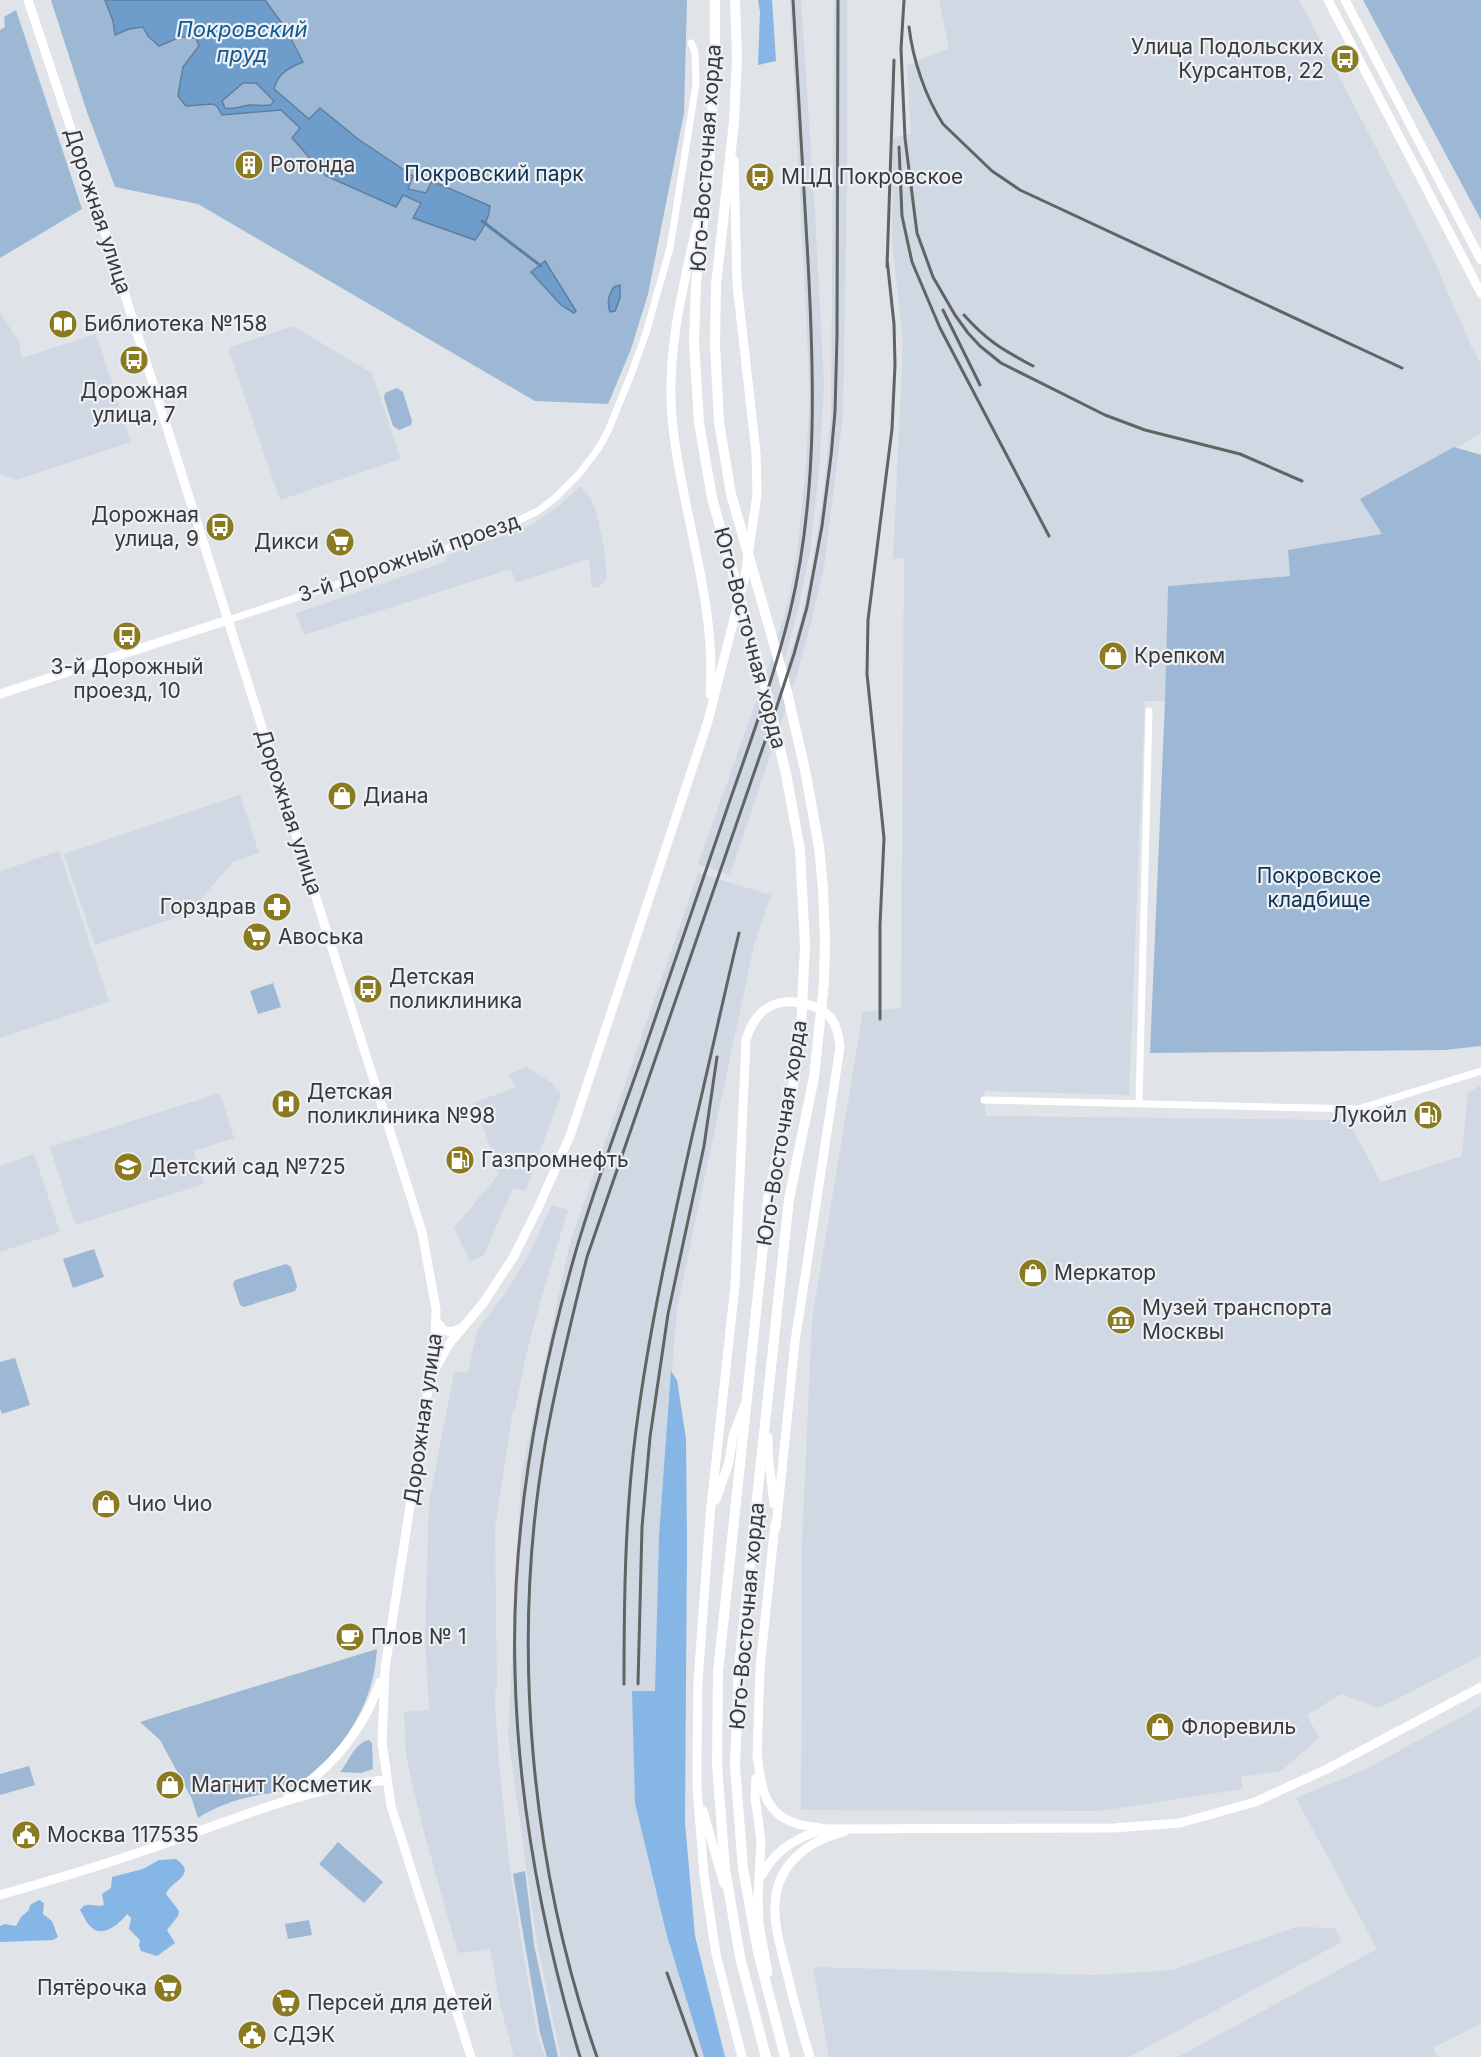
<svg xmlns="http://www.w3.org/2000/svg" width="1481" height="2057" font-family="Inter,sans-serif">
<rect width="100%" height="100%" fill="#e0e3e7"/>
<!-- built -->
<path fill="#d0d9e3" d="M790,0h11l14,212 9,172 -5,88 -9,79 -11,55 -21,78 3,2 20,-68 11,-51 12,-78 7,-76 3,-413h13v183l-4,232 -19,152 -13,56 -15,55 -66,197 -32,-11 71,-199 19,-62 9,-49 8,-76 5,-83z
M939,0h360l131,251 42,97 9,15v71l-121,65 22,35 -93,16 2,26 -123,10 -3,115h-20l-16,394 -144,-4 -1,9 2,16 362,4 33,62 81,-26 6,-63 13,-8v571l-102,52 -38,-14 -34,21 12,23 -38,33 -39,5v13l-142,22 -299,-1 1,-267 10,-224 51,-307 38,-4 3,-450 -11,1 10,-218 -11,-97 1,-106 18,-4 -4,-69 42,-17z
M0,313l19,28 3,17 74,-24 35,108 -115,38 -16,-6z
M293,326l79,47 29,86 -121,41 -52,-152z
M580,486l11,12 6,17 7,34 3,29 -8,9 -7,1 -3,-29 -73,24 -5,-14 -207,66 -8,-22 149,-51 3,-7 82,-29 31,-22z
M240,795l19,58 -26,9 -44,51 -94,32 -31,-91z
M59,851l50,151 -109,36v-167z
M698,873l73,22 -17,50 -77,363 -18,227 -4,156 -23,1 35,244 37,121h-143l-24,-114 -29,-206 13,-261 48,-230z
M527,1067l25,16 1,3 8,8 -35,95 -3,2 -10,-3 -29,67 -14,7 -16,-34 45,-54 -24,-72 40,-14 -6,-14z
M220,1093l14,45 -40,13 10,33 -129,41 -25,-78z
M34,1154l26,78 -60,20v-86z
M552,1205l16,5 -28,92 -15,58 -10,50h-2l-18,118 2,162 -2,1v14l4,56 11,108 13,83 14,81 8,24h-31l-14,-53 -10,-55 -32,4 -37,-132 -15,-65 -2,-44 25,-2 -4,-76 4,-131 24,-126 4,-6 11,2 9,-43 28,-36 24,-40z
M1481,1706v318l-48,24 5,9h-260l199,-108 -81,-151 70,-29z
M1296,1927l39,1 7,14 -213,115h-300l-16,-90 281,8 78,-5z"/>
<!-- green -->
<path fill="#9cb8d5" d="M51,0h636l-3,113 -36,181 -17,55 -23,55 -73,-3 -337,-197 -83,-17 -28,-75z
M1363,0h118v220z
M16,10l66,199 -82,49v-228l5,-3 -1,-10z
M397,388l6,4 9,29 -1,4 -12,5 -6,-4 -9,-28 1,-5z
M1454,447l27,8v591l-36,4 -295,3 15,-352 3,-115 122,-10 -2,-26 94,-16 -22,-35z
M273,983l8,24 -23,7 -8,-23z
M94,1249l10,28 -31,11 -10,-29z
M286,1264l5,3 6,20 -2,4 -51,16 -4,-2 -7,-21 2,-4z
M15,1358l15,47 -28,9 -2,-5v-47z
M377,1649c-1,11 -2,22 -5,32 -11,44 -51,100 -95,111 -8,2 -16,2 -23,4 -20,4 -39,11 -56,22l-6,-19 -32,-59 -20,-18z
M369,1740l3,3 1,26 -12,4 -21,-1c9,-10 14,-29 29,-32z
M29,1766l6,19 -35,10v-21z
M338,1842l45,40 -19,21 -45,-39z
M525,1871l9,74 24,112h-11l-7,-24 -27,-159z
M309,1920l3,15 -24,4 -3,-15z"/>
<!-- forest -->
<path fill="#86b6e5" d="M758,0h14l4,61 -18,4 2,-53z
M671,1371l6,9 9,59 1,105 -2,279 10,113 30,121h-21l-37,-121 -32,-133 -3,-112h23l4,-156z
M176,1859c23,16 -6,22 -10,35l13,17 -1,5 -11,14 8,13 -18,13 -16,-5 -2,-5 1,-6 -11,-11 2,-11 -4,-4c-7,9 -24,25 -36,13 -5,-4 -7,-11 -11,-17 7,-10 14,-2 24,-5l-2,-11 9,-6 1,-11 31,-8 16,-9z
M39,1900l5,3 -1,11 9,7 6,16 -5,3 -53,2v-16l5,-2 11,2 5,-9 8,-7 1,-5z"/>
<!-- water -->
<path fill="#6e9dcb" stroke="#5e7fa0" stroke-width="1.5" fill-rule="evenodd" d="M105,0h160l21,29 17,33c-13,5 -26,12 -29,27l35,30 11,-11 38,31 55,37 -5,13 18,4 6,-12 58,25c-1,13 -7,24 -15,34l-62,-22 8,-15 -18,-8 -7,12 -70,-31 -34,-38 8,-10 -19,-18 -59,5 -5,-9 -5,-2 -26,2 -8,-10 5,-29 16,-21 -3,-8 -16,-1 -21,9 -11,-10 -5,-9 -14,2 -14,6 -2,-14zM243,83h13l18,18 -3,4c-7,1 -14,0 -21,0 -9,1 -15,5 -25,3l-3,-7z
M545,261l31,50 -2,2 -13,-8 -30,-33z
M620,285v13l-5,13 -5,1c-3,-10 -2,-16 4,-25z"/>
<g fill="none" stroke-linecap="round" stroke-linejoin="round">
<!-- stream -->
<path stroke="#5e7fa0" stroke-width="3" d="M482,221l59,45"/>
<!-- street -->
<path stroke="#fff" stroke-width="7" d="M228,620l262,-86 48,-23 17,-13 24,-24 19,-25 10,-18 24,-59 14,-39 24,-85 26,-164 -1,-32 -4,-9
M984,1100l374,9 123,-38
M1139,1103l10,-392"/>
<!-- secondary -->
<path stroke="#fff" stroke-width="9" d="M28,0l70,210 324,1022 14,77 -1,35 -50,324 -3,74 9,64 80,251
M1328,0l153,293
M1345,0l136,260
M701,207c-16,72 -37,147 -28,221 10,89 44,177 37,266
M0,694l228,-74
M437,1322l6,8 8,2 11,-4
M435,1369l14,-25 35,-42 30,-46 24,-48 32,-72 138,-415 37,-145 12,-81 -1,-42 -19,-169 -3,-124
M768,1437v16l6,51
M716,1500l13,-38 4,-26 11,-29
M757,1753c3,29 6,60 38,70 10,4 23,4 33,6l286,-1 66,-5 75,-21 72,-33 154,-82
M757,1758l3,-90 15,-144
M756,1778l-1,19 6,44 -3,56 1,27 9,49
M288,1797c44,-29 75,-66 92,-115
M703,1811l21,73
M762,1875c13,-25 34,-38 61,-45
M0,1895c53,-15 106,-31 158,-49 75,-26 148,-59 228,-66
M742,2057l-26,-103 -12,-79 -7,-87v-34l1,-72 12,-166 25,-231 11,-245c9,-30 29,-44 59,-36 9,2 19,7 25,13 7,8 9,20 10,30l-45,295 -19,186
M810,2057c-9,-29 -17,-58 -24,-88 -5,-20 -12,-42 -11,-63 1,-41 32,-65 69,-74"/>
<!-- primary -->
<path stroke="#fff" stroke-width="10" d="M715,0v58l-6,112 -13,113 -2,59 5,81 13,75 53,188 21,88 14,76 5,96 -4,83 -7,52 -26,118 -50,473 -1,93 8,104 15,88 26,100
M735,0l2,58 -3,64 -18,163 -1,60 4,77 12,72 53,185 21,91 14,77 4,42 2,50 -1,44 -10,94 -25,122 -50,468 -4,99 8,102 15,84 27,105"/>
<!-- rail -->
<path stroke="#616364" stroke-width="3" d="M904,0l-3,49 4,89 12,95 16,44 22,38 13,18 12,13 21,17 104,52 40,15 95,24 62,27
M909,27c4,33 16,69 34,97l49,47 28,19 382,178
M899,147l3,69 10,46 28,66 109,208
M887,267l7,-207
M943,310l37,75
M964,315c23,26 39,35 69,51
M880,1019v-94l4,-87 -17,-164 1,-54 24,-191 3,-64 -1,-41 -7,-65
M624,1684c0,-85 1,-170 12,-254 13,-101 35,-199 57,-298 16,-67 30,-133 46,-199
M638,1684l4,-157 8,-90 18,-123 36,-168 13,-89
M667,1973l30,84
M580,2057c-37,-124 -62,-255 -65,-385 -4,-139 22,-285 60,-418 19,-67 45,-134 68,-200 29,-83 57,-167 86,-251 22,-63 45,-126 61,-191 29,-121 24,-246 17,-369 -4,-81 -9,-162 -14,-243
M597,2057c-67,-192 -87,-417 -51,-618 11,-61 26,-122 41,-182l187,-542 20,-61 13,-47 15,-81 9,-70 4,-44 2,-76 1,-336"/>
</g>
<!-- icons -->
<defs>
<g id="bus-disc" transform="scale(1.5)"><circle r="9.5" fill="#8b7b20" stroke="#edf0f4"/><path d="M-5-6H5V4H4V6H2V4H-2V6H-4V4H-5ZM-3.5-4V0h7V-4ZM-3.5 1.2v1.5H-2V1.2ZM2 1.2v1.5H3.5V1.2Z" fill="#fff"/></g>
<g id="building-disc" transform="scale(1.5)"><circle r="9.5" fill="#8b7b20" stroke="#edf0f4"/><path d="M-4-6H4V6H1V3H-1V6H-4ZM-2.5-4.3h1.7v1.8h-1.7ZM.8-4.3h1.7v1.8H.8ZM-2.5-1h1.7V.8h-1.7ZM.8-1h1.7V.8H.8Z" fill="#fff"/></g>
<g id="library-disc" transform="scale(1.5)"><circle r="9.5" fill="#8b7b20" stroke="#edf0f4"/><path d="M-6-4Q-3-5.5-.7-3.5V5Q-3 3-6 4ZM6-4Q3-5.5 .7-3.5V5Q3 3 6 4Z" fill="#fff"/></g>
<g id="supermarket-disc" transform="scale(1.5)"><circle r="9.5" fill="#8b7b20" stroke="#edf0f4"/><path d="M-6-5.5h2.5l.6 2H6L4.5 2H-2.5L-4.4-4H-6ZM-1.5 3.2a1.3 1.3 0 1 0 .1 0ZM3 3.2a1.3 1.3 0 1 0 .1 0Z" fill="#fff"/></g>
<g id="shop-disc" transform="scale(1.5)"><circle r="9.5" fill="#8b7b20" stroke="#edf0f4"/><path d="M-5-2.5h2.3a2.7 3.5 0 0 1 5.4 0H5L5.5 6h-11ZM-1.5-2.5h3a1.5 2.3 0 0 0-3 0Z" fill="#fff"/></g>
<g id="pharmacy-disc" transform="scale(1.5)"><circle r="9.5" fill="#8b7b20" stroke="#edf0f4"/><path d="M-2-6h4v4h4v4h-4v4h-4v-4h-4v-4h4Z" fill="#fff"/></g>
<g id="hospital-disc" transform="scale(1.5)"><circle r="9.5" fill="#8b7b20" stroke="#edf0f4"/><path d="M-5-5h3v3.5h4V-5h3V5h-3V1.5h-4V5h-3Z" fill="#fff"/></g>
<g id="fuel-disc" transform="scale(1.5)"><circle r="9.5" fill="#8b7b20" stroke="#edf0f4"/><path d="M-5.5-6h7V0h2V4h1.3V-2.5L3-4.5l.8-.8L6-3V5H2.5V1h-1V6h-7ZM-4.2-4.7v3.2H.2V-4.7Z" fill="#fff"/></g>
<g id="school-disc" transform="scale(1.5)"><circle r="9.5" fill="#8b7b20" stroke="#edf0f4"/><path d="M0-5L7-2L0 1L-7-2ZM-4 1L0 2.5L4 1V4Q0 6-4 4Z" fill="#fff"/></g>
<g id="museum-disc" transform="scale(1.5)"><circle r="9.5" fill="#8b7b20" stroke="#edf0f4"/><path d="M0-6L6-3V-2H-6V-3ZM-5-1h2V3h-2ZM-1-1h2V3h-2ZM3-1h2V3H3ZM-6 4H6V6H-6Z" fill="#fff"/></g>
<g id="cafe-disc" transform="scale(1.5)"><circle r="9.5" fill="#8b7b20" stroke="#edf0f4"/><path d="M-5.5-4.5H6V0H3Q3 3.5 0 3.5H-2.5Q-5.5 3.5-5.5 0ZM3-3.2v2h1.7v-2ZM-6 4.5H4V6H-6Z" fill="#fff"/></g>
<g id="civic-disc" transform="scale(1.5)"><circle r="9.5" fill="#8b7b20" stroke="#edf0f4"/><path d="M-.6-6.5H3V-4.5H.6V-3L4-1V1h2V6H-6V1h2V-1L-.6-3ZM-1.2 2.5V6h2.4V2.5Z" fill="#fff"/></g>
</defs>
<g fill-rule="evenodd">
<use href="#bus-disc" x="1345" y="59"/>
<use href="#building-disc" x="249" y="165"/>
<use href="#bus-disc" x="760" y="177"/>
<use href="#library-disc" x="63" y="324"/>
<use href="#bus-disc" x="134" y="360"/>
<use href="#bus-disc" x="220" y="527"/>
<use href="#supermarket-disc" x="340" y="542"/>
<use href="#bus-disc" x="127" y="636"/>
<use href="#shop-disc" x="1113" y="656"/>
<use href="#shop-disc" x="342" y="796"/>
<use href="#pharmacy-disc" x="277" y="907"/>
<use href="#supermarket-disc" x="257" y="937"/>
<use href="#bus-disc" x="368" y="989"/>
<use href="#hospital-disc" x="286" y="1104"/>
<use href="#fuel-disc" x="1428" y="1115"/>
<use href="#fuel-disc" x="460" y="1160"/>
<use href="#school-disc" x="128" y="1167"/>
<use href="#shop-disc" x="1033" y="1273"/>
<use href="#museum-disc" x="1121" y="1320"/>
<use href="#shop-disc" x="106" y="1504"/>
<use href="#cafe-disc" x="350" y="1637"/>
<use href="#shop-disc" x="1160" y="1727"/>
<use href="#shop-disc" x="170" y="1785"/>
<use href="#civic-disc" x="26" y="1835"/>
<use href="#supermarket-disc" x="168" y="1988"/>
<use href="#supermarket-disc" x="286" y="2003"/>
<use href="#civic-disc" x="252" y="2035"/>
</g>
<g text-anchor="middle" stroke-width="4.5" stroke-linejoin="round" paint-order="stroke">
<!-- poi labels -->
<g font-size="21" fill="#38393a" stroke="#edf0f4" text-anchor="start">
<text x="1324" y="54" text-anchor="end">Улица Подольских<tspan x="1324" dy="24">Курсантов, 22</tspan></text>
<text x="270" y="172">Ротонда</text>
<text x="781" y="184">МЦД Покровское</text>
<text x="84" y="331">Библиотека №158</text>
<text x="134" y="398" text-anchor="middle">Дорожная<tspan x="134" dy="24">улица, 7</tspan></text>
<text x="199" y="522" text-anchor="end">Дорожная<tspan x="199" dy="24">улица, 9</tspan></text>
<text x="319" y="549" text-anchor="end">Дикси</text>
<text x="1134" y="663">Крепком</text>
<text x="127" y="674" text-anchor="middle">3-й Дорожный<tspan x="127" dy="24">проезд, 10</tspan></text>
<text x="363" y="803">Диана</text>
<text x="256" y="914" text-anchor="end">Горздрав</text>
<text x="278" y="944">Авоська</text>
<text x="389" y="984">Детская<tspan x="389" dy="24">поликлиника</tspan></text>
<text x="307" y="1099">Детская<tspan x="307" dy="24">поликлиника №98</tspan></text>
<text x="1407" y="1122" text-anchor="end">Лукойл</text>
<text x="481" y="1167">Газпромнефть</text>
<text x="149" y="1174">Детский сад №725</text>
<text x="1054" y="1280">Меркатор</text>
<text x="1142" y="1315">Музей транспорта<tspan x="1142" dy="24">Москвы</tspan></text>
<text x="127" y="1511">Чио Чио</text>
<text x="371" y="1644">Плов № 1</text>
<text x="1181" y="1734">Флоревиль</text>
<text x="191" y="1792">Магнит Косметик</text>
<text x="47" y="1842">Москва 117535</text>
<text x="147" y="1995" text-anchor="end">Пятёрочка</text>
<text x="307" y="2010">Персей для детей</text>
<text x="273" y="2042">СДЭК</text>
</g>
<!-- street labels -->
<g font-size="21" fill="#38393a" stroke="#edf0f4">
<text transform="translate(706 158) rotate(-86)" y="7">Юго-Восточная хорда</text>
<text transform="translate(98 211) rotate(72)" y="7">Дорожная улица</text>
<text transform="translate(409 558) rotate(-19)" y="7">3-й Дорожный проезд</text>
<text transform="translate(750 638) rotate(75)" y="7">Юго-Восточная хорда</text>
<text transform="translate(289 812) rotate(72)" y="7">Дорожная улица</text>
<text transform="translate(782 1133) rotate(-81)" y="7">Юго-Восточная хорда</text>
<text transform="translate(423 1419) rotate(-82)" y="7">Дорожная улица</text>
<text transform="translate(747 1616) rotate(-85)" y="7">Юго-Восточная хорда</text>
</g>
<!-- park labels -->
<g font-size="21" fill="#103453" stroke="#edf0f4">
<text x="494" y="181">Покровский парк</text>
<text x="1319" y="883">Покровское<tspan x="1319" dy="24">кладбище</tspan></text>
</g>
<!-- water labels -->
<g font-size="22" font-style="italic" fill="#115993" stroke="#edf0f4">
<text x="242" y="37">Покровский<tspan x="242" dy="25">пруд</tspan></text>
</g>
</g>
</svg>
